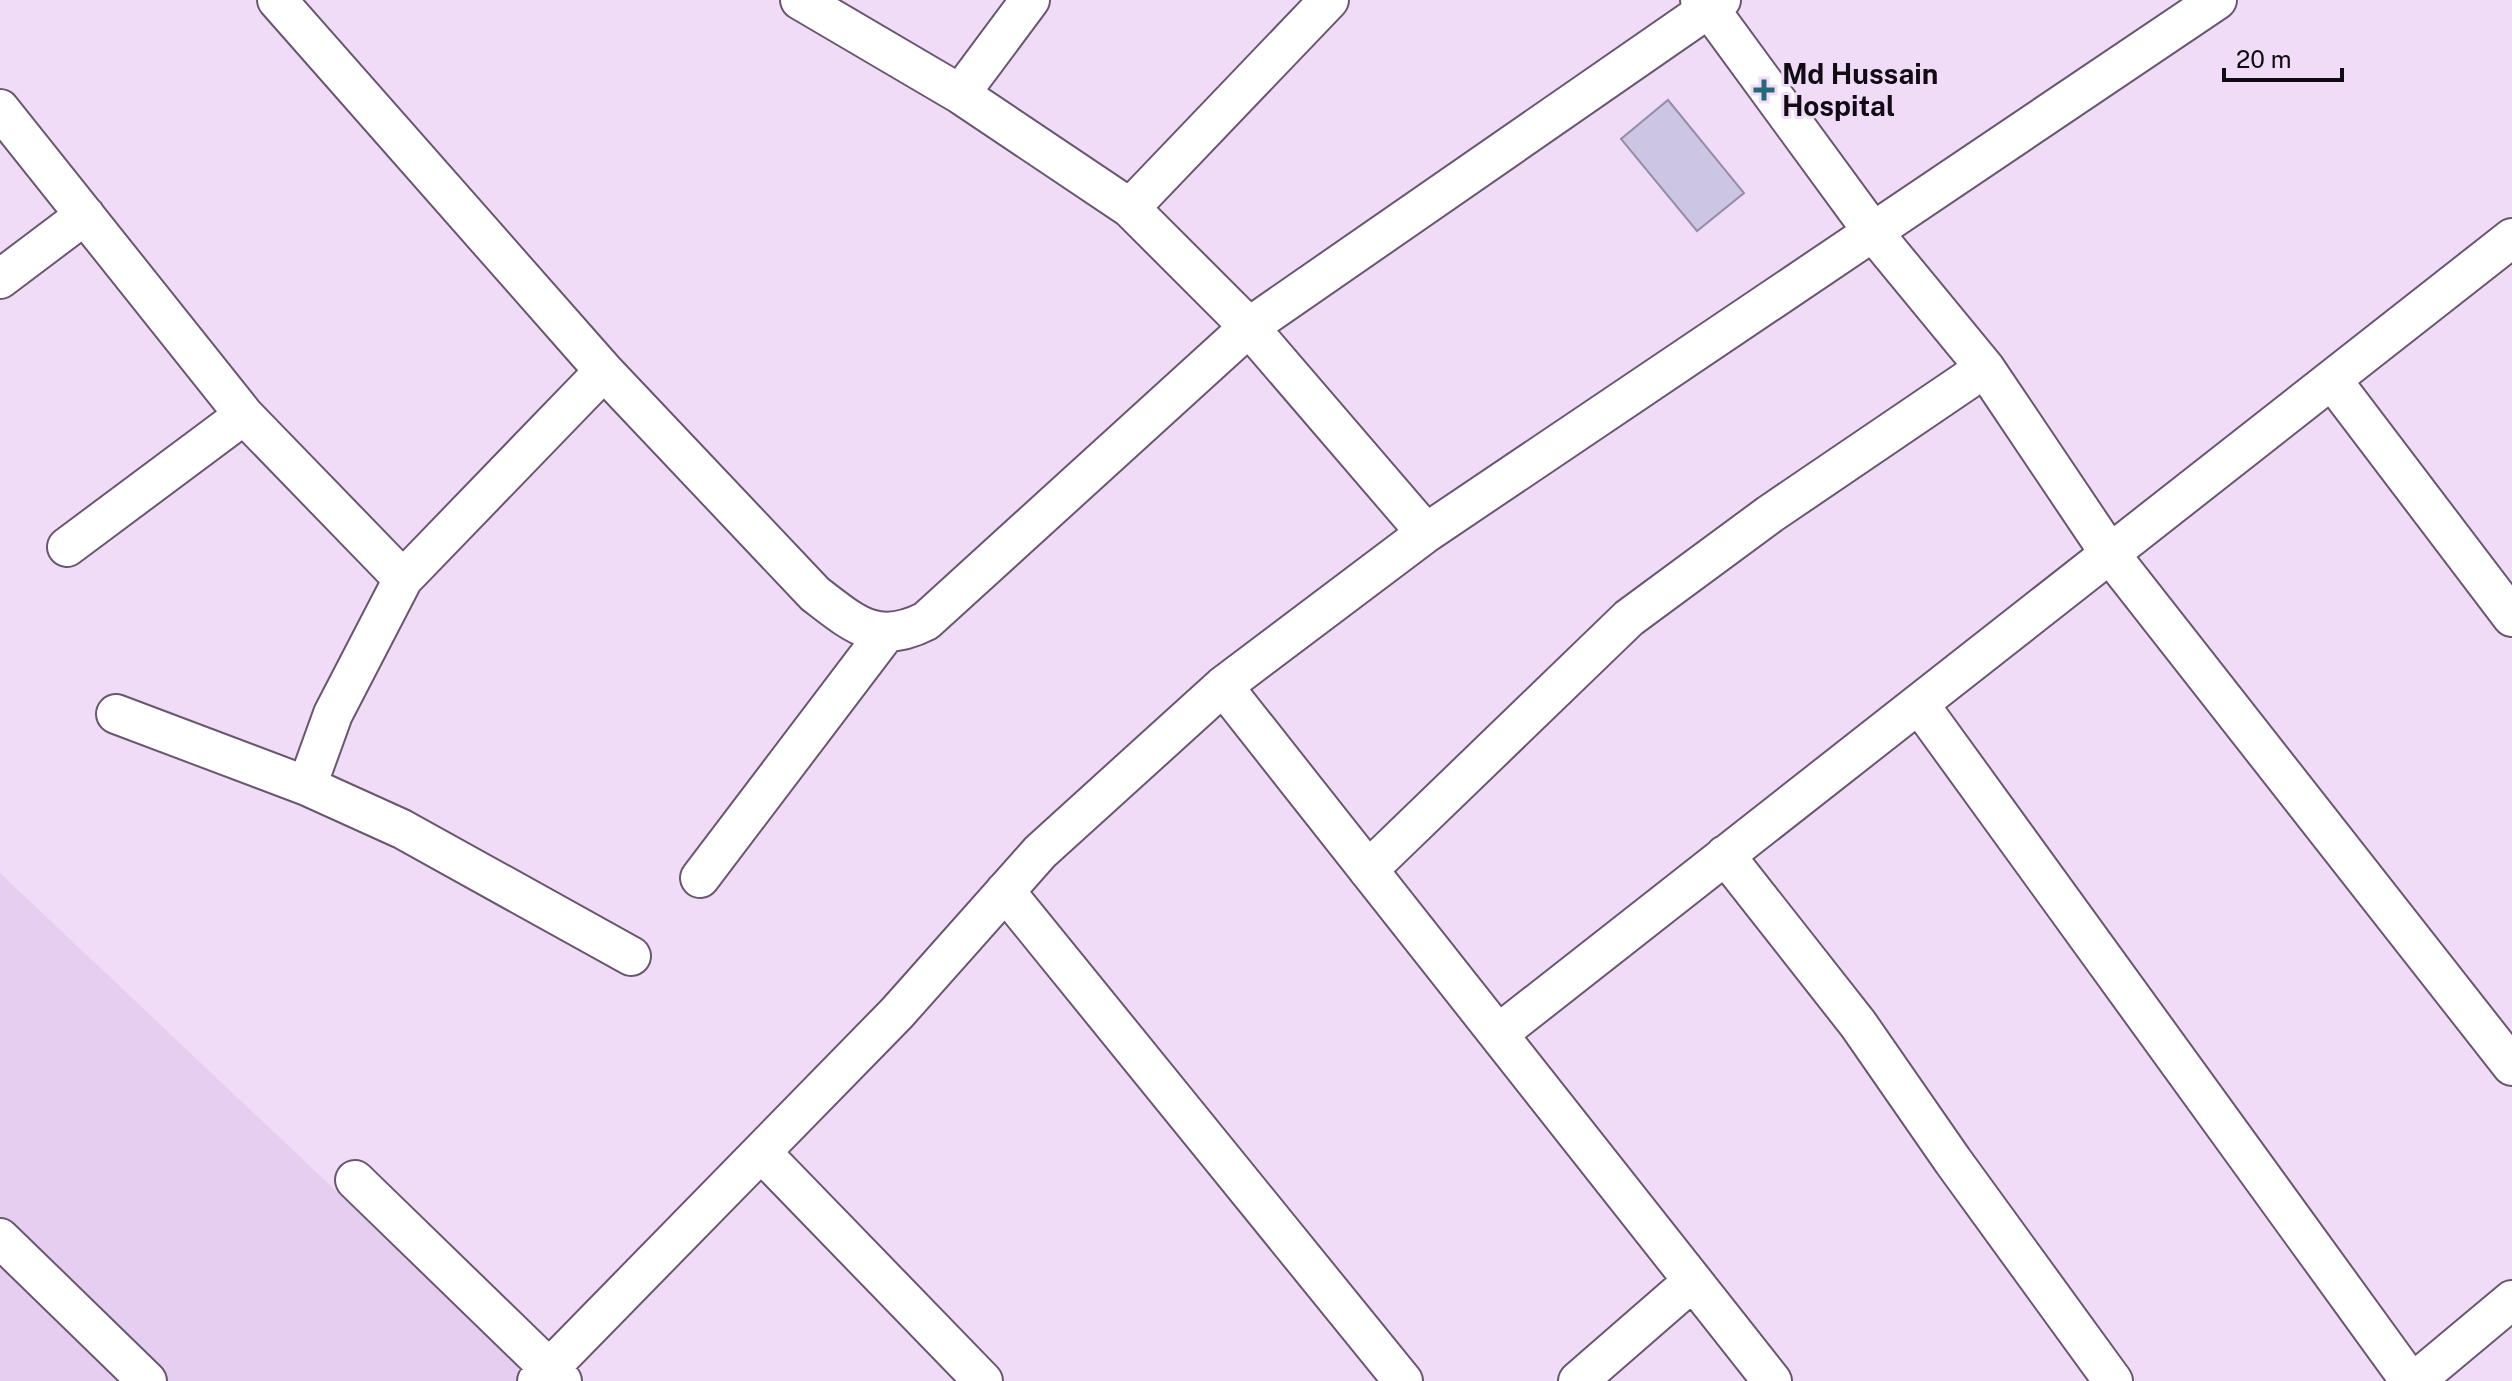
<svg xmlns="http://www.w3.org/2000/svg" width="2512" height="1381" font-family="'Public Sans',sans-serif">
<rect width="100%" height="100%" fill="#f0dcf7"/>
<!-- built -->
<path fill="#e6cef0" d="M0,873l537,508h-537z"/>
<!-- building -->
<path fill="#cdc5e4" stroke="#958daa" stroke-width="2" d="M1668,100l76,93 -47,38 -76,-92z"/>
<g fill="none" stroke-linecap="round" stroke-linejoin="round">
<!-- street casing -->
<g stroke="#69576f" stroke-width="42">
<path id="street" d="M277,0l327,371 211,223c39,30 62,52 111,27l323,-294 472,-327
M800,0l160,94 170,114 119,119 177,206
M1700,0l9,8 164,224 112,136 125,186 402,512
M960,94l70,-94
M0,109l244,306 159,164
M1130,208l199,-208
M0,279l85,-64
M2332,380l180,237
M67,547l177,-132
M1223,686l549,695
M1919,704l491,677
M116,714l191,72 95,43 229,127
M307,786l26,-72 70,-135 201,-208
M1725,855l133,169 95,137 160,220
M1368,870l261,-252 141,-104 215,-146
M700,878l185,-244
M1005,891l398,490
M1498,1034l1014,-796
M761,1152l222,229
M355,1180l207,201
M0,1238l147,143
M537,1381l360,-368 143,-161 183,-166 203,-153 791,-533
M1578,1381l115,-100
M2415,1381l97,-81"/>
</g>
<!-- street -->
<use href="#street" stroke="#fff" stroke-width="38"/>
</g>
<!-- markers -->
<path fill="#26697b" stroke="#f0dcf7" stroke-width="3" d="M1760 78h8v8h8v8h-8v8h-8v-8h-8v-8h8z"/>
<g text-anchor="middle" stroke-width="6" stroke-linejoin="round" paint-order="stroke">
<!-- poi labels -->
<g font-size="28" font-weight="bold" fill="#110b14" stroke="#f0dcf7" text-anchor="start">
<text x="1782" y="84">Md Hussain<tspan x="1782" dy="32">Hospital</tspan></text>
</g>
</g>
<!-- scale -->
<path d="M2224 68v12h118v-12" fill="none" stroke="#110b14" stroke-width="4"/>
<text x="2236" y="68" font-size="24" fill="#110b14" stroke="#f0dcf7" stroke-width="6" paint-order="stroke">20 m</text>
</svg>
